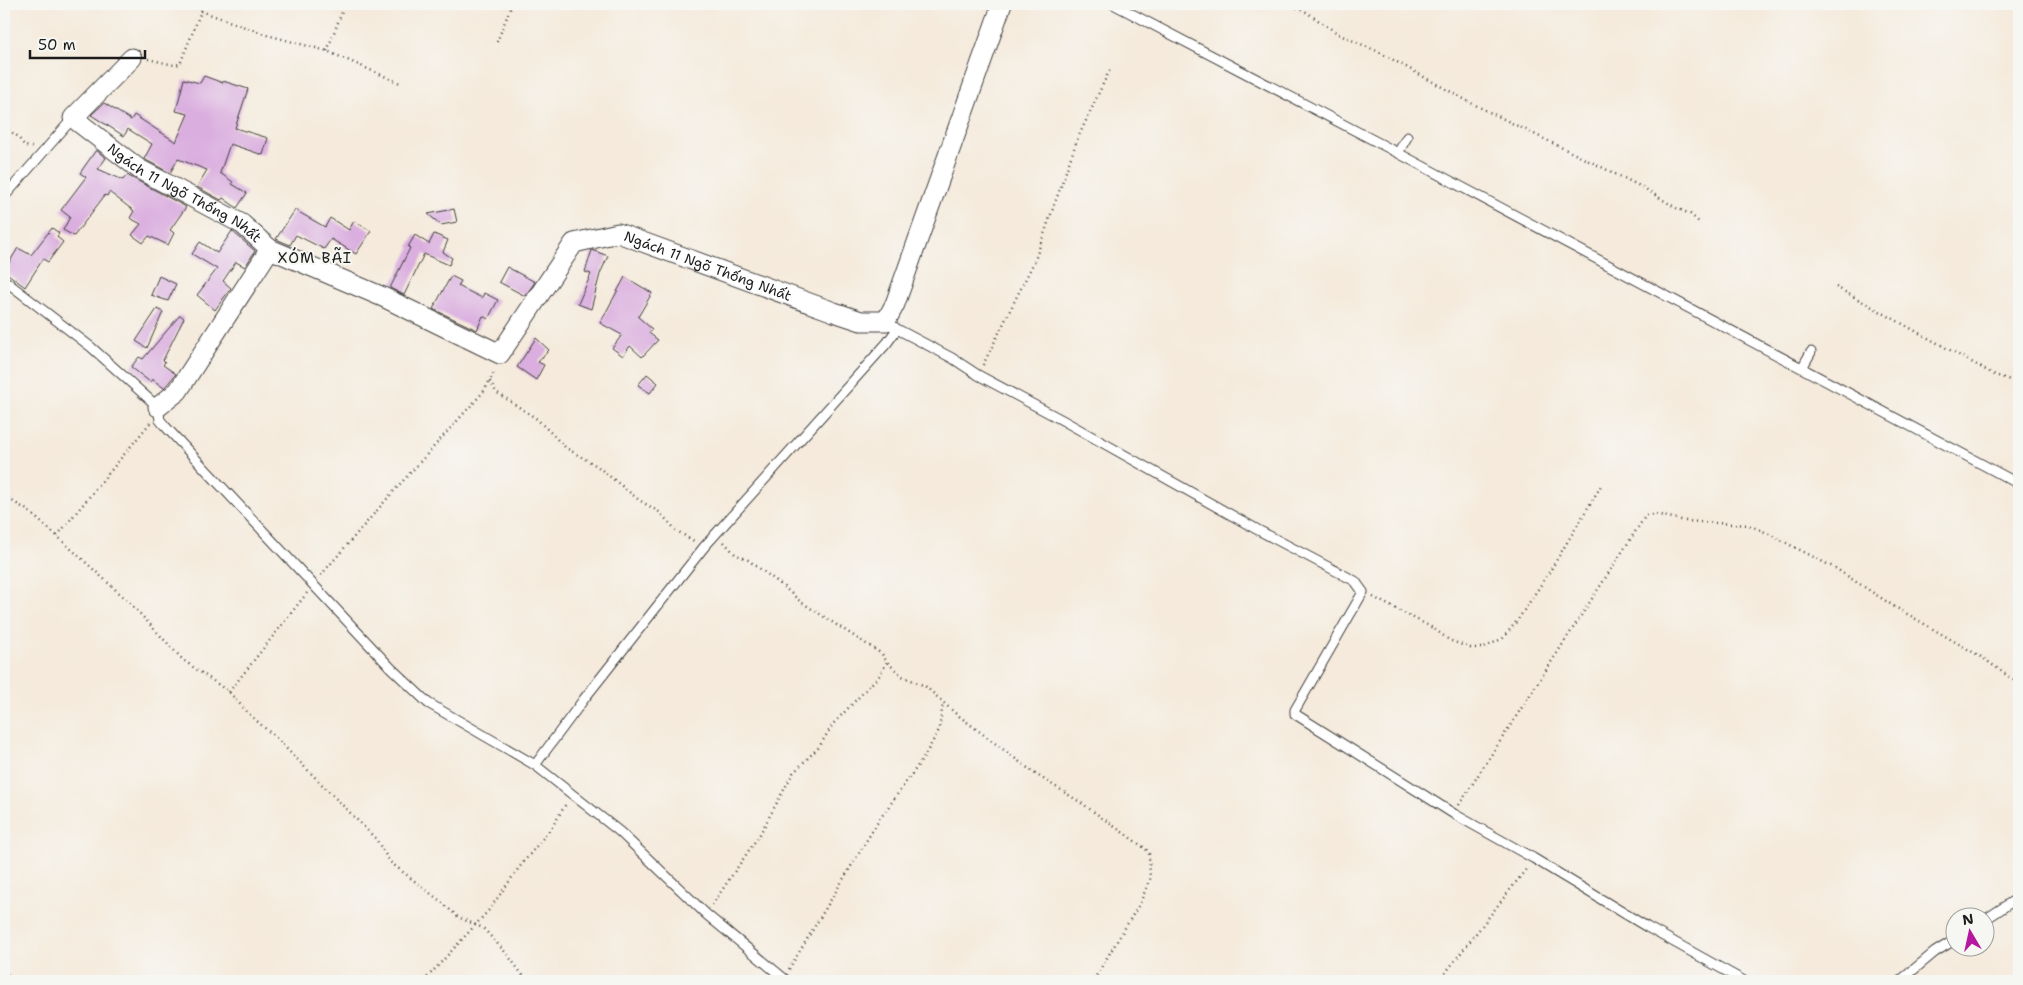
<svg xmlns="http://www.w3.org/2000/svg" width="2023" height="985" font-family="'Shantell Sans',sans-serif">
<rect width="100%" height="100%" fill="#f6f6f2"/>
<filter id="ink" filterUnits="userSpaceOnUse"><feTurbulence type="fractalNoise" baseFrequency=".02" numOctaves="2"/><feDisplacementMap in="SourceGraphic" scale="10" xChannelSelector="R" yChannelSelector="G"/><feConvolveMatrix kernelMatrix="1 2 1 2 8 2 1 2 1" color-interpolation-filters="sRGB"/></filter>
<filter id="wash" filterUnits="userSpaceOnUse"><feTurbulence type="fractalNoise" baseFrequency=".0096" numOctaves="4" result="noise"/><feDisplacementMap in="SourceGraphic" scale="20" xChannelSelector="R" yChannelSelector="G"/><feGaussianBlur stdDeviation="1.12" result="paint"/><feColorMatrix in="noise" values="0 0 0 0 0 0 0 0 0 0 0 0 0 0 0 0 0 1.4 0 .05"/><feComposite in="paint" operator="in"/></filter>
<g filter="url(#wash)">
<rect width="100%" height="100%" fill="#f5eadb"/>
<g id="blocks">
<!-- building -->
<path fill="#daaedf" d="M204,76l19,7v-2l25,8 -13,39 33,10 -5,17 -33,-11 -10,29 13,9 -1,2 15,9 -10,15 -14,-10 -2,2 -24,-13 10,-17 -29,-11 -8,14 -26,-14 8,-15 -24,-15 -4,7 -33,-21 13,-12 27,17 3,-5 42,27 12,-28 -12,-3 8,-32 16,4z
M96,150l10,8 -8,11 25,11 4,-5 59,32 -16,23 4,3 -6,12 -19,-9 -6,7 -11,-8 9,-11 -11,-6 4,-7 -25,-19 -2,4 -2,-1 -31,41 -11,-6 7,-13 -9,-7 25,-33 -6,-4z
M454,209l3,13 -16,3 -13,-11z
M295,210l30,17 5,-9 19,12 5,-9 17,10 -15,23 -25,-15 -7,10 -28,-14 -6,10 -14,-6z
M52,228l7,5 -2,4 6,5 -15,20 -5,-3 -18,28 -21,-16 14,-23 13,7z
M232,231l23,20 -10,16 -9,-5 -13,19 8,7 -16,22 -18,-15 20,-26 -25,-15 8,-12 17,11z
M434,234l14,6 -5,12 9,6 -3,7 -25,-11 -20,41 -14,-7 20,-40 -2,-1 7,-12 14,9z
M592,250l16,6 -8,18 -9,35 -13,-5 13,-30 -6,-2z
M507,267l28,15 -10,14 -26,-14z
M159,276l17,8 -8,17 -17,-6z
M451,276l10,5 -3,5 24,12 2,-5 14,7 -10,19 -5,-3 -6,14 -44,-21z
M625,277l27,16 -14,24 14,12 -3,4 9,7 -16,17 -12,-11 -7,10 -11,-8 10,-13 -22,-12z
M157,309l6,3 -16,36 -11,-7z
M180,315l4,3 -21,42 2,2 -2,3 13,9 -12,14 -12,-9 -2,3 -19,-15 8,-10 4,2z
M536,338l13,12 -11,12 6,3 -8,15 -19,-13z
M647,374l11,9 -8,10 -12,-8z"/>
</g>
</g>
<g filter="url(#ink)">
<use href="#blocks" fill-opacity="0" stroke="#3d3b39" stroke-width="1"/>
<g fill="none" stroke-linecap="round" stroke-linejoin="round">
<!-- lane casing -->
<g stroke="#3d3b39" stroke-width="11">
<path id="lane" d="M1113,4l285,149 621,331
M1398,153l9,-16
M4,197l69,-79
M4,280l87,67 67,60 2,13 5,6 226,242 37,35 107,62 85,67 87,83 80,66
M886,321l11,8 55,29 26,17 86,46 194,109 97,51 8,11 -68,118v4l159,100 79,44 114,69 97,54
M1802,368l9,-16
M535,765l49,-66 120,-152 183,-204 10,-14
M1986,919l33,-22
M1900,981l35,-29 21,-13"/>
</g>
<!-- street casing -->
<g stroke="#3d3b39" stroke-width="21">
<g id="street">
<path id="s1" d="M132,58l-59,60 66,51 103,55 28,25 113,48 117,57 74,-111 44,-10 216,79 27,9h25l9,-17 107,-300"/>
<path d="M158,407l20,-16 92,-142"/>
</g>
</g>
<!-- path -->
<path stroke="#3d3b39" stroke-width="2.5" stroke-dasharray="1 4" stroke-linecap="butt" d="M1287,4l19,8 34,23 39,17 92,51 173,85 32,20 14,6 9,8
M201,11l66,24 60,16 73,32
M497,42l15,-38
M327,51l18,-47
M148,59l26,6 6,-1 24,-60
M4,127l13,9 8,10 7,1
M1836,287l159,88 24,8
M983,365l52,-105 42,-120 34,-73
M490,381l6,11 41,27 29,29 31,18 42,34 20,12 18,19 17,10
M150,423l-93,113 72,66 54,58 46,32 21,23 25,22 101,102 14,23 49,38 19,17 25,11 24,26 20,27
M4,496l23,14 30,26
M724,542l11,12 13,6 30,22 23,20 81,52 5,8 15,14 23,10 30,27 82,62 43,27 66,47 3,5 1,25 -10,24 -47,78
M321,575l71,-82 93,-103 10,-20
M1373,597l60,31 16,12 21,8h14l19,-10 14,-17 33,-50 52,-87
M229,692l78,-99
M1459,805l187,-290 9,-1 31,7 62,4 15,6 72,37 60,39 88,51 36,26
M712,905l48,-71 33,-61 26,-26 14,-23 46,-48 8,-14
M789,969l90,-149 45,-63 15,-27 4,-27
M4,971l11,10
M424,981l65,-71 29,-41 34,-42 14,-23
M1439,981l88,-113"/>
<!-- lane -->
<use href="#lane" stroke="#fff" stroke-width="9"/>
<!-- street -->
<use href="#street" stroke="#fff" stroke-width="19"/>
</g>
</g>
<g text-anchor="middle" stroke-width="4" stroke-linejoin="round" paint-order="stroke">
<!-- street labels -->
<g font-size="14" fill="#1c1c1c" stroke="#f6f6f2">
<text dy="5" stroke="none"><textPath href="#s1" startOffset="219">Ngách 11 Ngõ Thống Nhất</textPath></text>
<text dy="5" stroke="none"><textPath href="#s1" startOffset="849">Ngách 11 Ngõ Thống Nhất</textPath></text>
</g>
<!-- neighbourhood labels -->
<g font-size="15" letter-spacing="1" fill="#1c1c1c" stroke="#f6f6f2">
<text x="315" y="263">XÓM BÃI</text>
</g>
</g>
<!-- margin -->
<rect width="2023" height="985" fill="none" stroke="#f6f6f2" stroke-width="20"/>
<!-- north arrow -->
<g transform="translate(1970 932) rotate(351)"><circle r="24" fill="#f6f6f2" stroke="#9f9f9c"/>
<path d="M0-4L9 19L0 12L-9 19Z" fill="#b5179e"/>
<text y="-8" font-size="14" font-weight="bold" text-anchor="middle" fill="#1c1c1c">N</text>
</g>
<!-- scale -->
<path d="M30 50v8h115v-8" fill="none" stroke="#1c1c1c" stroke-width="2.5"/>
<text x="38" y="50" font-size="15" fill="#1c1c1c" stroke="#f6f6f2" stroke-width="4" paint-order="stroke">50 m</text>
</svg>
